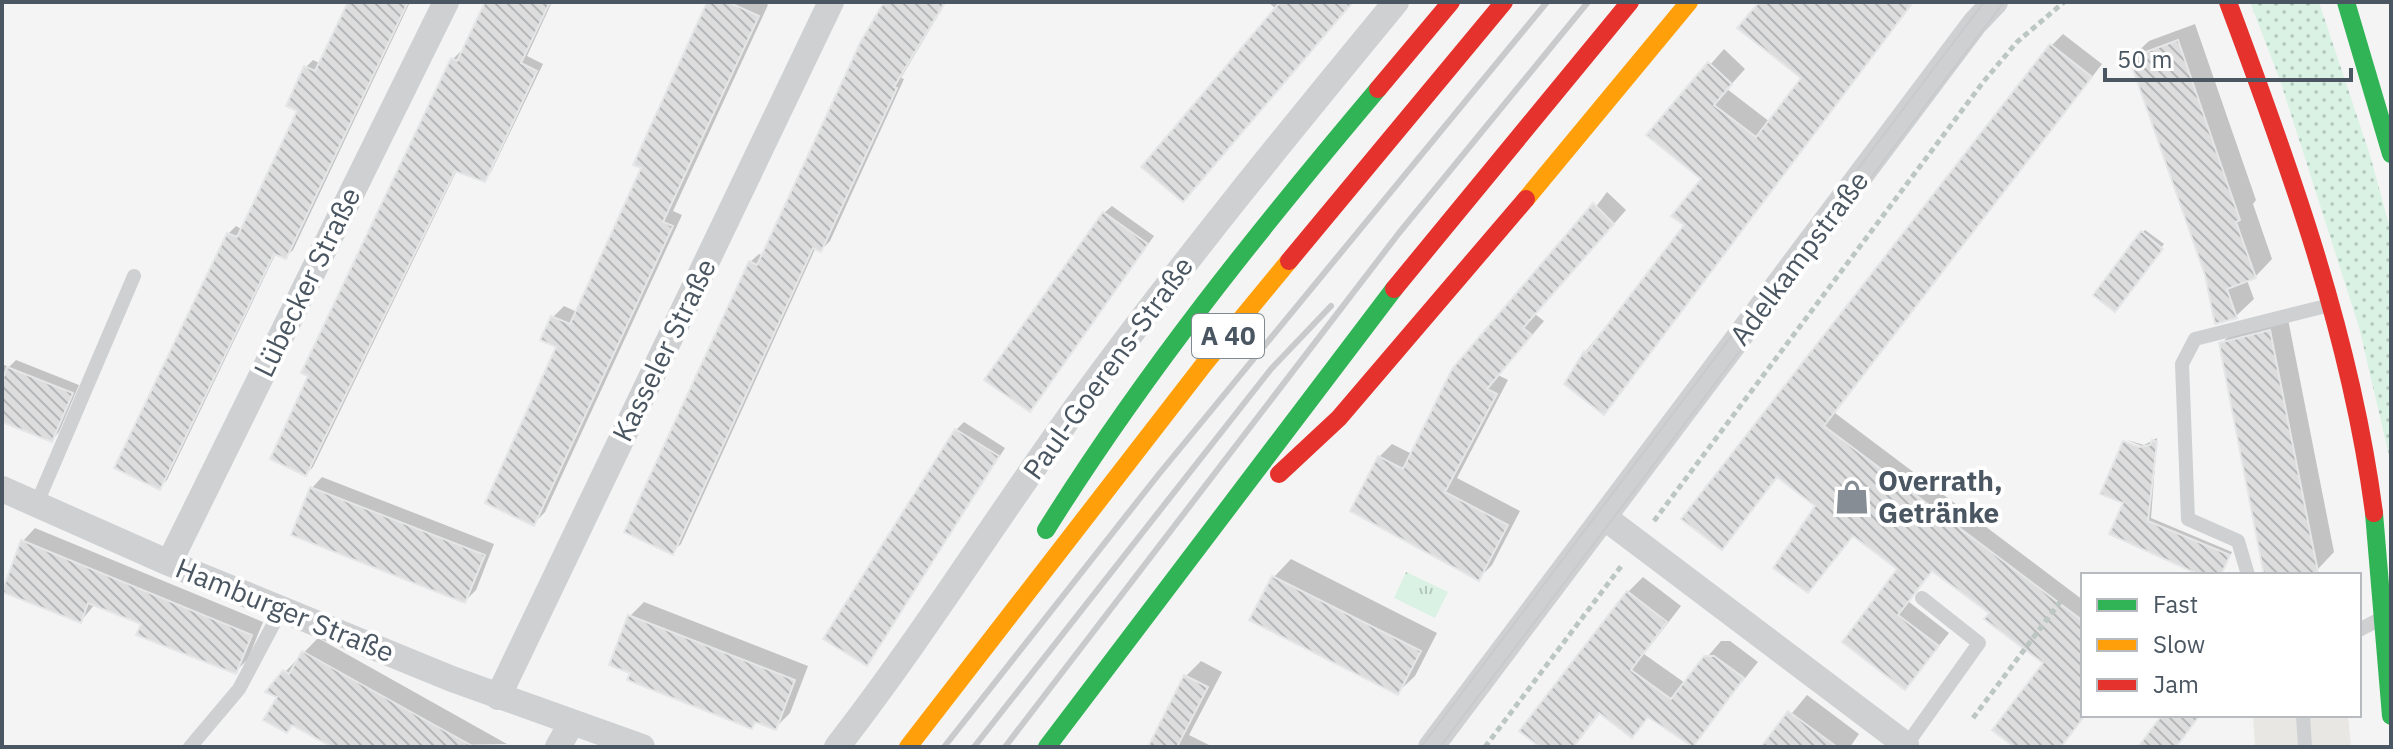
<svg xmlns="http://www.w3.org/2000/svg" width="2393" height="749" font-family="'IBM Plex Sans',sans-serif">
<defs>
<pattern id="grass-dots" width="8" height="8" patternUnits="userSpaceOnUse" patternTransform="scale(2)"><rect width="8" height="8" fill="#d9f2e3"/><path d="M2 2h.1M6 6h.1" fill="none" stroke="#b2c7bb" stroke-width="1.8" stroke-linecap="round"/></pattern>
<pattern id="park-tufts" width="24" height="20" patternUnits="userSpaceOnUse" patternTransform="scale(2)"><rect width="24" height="20" fill="#d9f2e3"/><path d="M3 7l-1-3M5 7V3M7 7l1-3M15 17l-1-3M17 17v-4M19 17l1-3" fill="none" stroke="#b2c7bb"/></pattern>
<pattern id="building-back-hatch" width="6" height="6" patternUnits="userSpaceOnUse" patternTransform="scale(2)"><rect width="6" height="6" fill="#ddddde"/><path d="M-1 5l2 2M0 0l6 6M5-1l2 2" fill="none" stroke="#b5b6b7"/></pattern>
</defs>
<rect width="100%" height="100%" fill="#f4f4f4"/>
<!-- commercial -->
<path fill="#e8e7e3" d="M2253,715h95l3,32h-96z"/>
<!-- grass -->
<path fill="url(#grass-dots)" d="M2250,2h69l51,153 21,77v232l-32,-137 -79,-247z"/>
<!-- park -->
<path fill="url(#park-tufts)" d="M1406,572l42,20 -13,26 -41,-20z"/>
<!-- shadow -->
<path fill="#0003" d="M350,2h60l-117,248 -8,7 -9,-4 -109,227 -7,7 68,-253 8,-8 7,4 57,-120 6,-43 7,-7 8,4z
M487,2h65l-25,54 16,8 -52,108 -7,7 -27,-9 -144,297 -7,7 147,-415 7,-7 3,2z
M709,2h56l3,3 -95,206 9,4 -137,297 -11,11 25,-177 -6,-29 11,-11 13,6 67,-144z
M886,2h60l-45,76 3,1 -74,162 -9,9 -5,-3 -135,297 -9,8 78,-290 9,-8 5,2z
M1268,2h84l-76,7z
M1761,2h153l-310,410 -38,-29 19,-31 102,-127 17,-46 -55,-44 75,-86 21,20 -18,20 43,33 34,-44z
M2195,24l61,176 -3,4 19,55 -17,18 -8,3 7,19 -18,17 -29,-41 -76,-217 18,-17z
M2063,34l39,30 -267,349 248,187 2,115 -24,32h-44l29,-85 -55,-49 -58,-44 -24,33 40,31 -33,42 -72,-33 55,-74 -45,-33 -46,56 10,-86 -39,-29 -57,71 329,-501z
M1607,192l19,18 -91,104 9,7 -46,54 10,5 -51,98 63,33 -28,54 -13,13 -100,-121 13,-13 20,10z
M1112,206l42,30 -124,174 74,-197z
M2145,230l19,14 -46,62 24,-73z
M2287,314l47,238 -17,18 -22,5h-28l-46,-231 18,-18z
M16,360l63,25 -20,47 -7,8 -50,-20v-56l7,3z
M964,422l41,26 -138,216 89,-234z
M2157,438l-6,80 81,34 -11,23h-16l-93,-42 37,-84 -22,-9 17,5z
M322,477l172,67 -18,46 -11,11 -153,-113z
M35,528l228,94 -15,37 -13,13 -92,-50 -48,-18 -14,17 -58,-80z
M1291,559l146,74 -22,43 -18,17 -123,-116z
M1643,577l38,29 -37,48 41,29 36,-42h9l28,21 -67,84 -41,-30 -18,19 -31,-23 -27,35h-31l85,-155z
M644,602l164,64 -18,47 -15,15 -17,-7 -6,6 -122,-111z
M318,638l189,106 -171,3 -42,-24 -7,7 -7,-35 5,-23z
M1201,661l21,11 -33,63 24,12h-64l37,-71z
M1807,695l52,39 -9,13h-86z"/>
<!-- building -->
<path fill="url(#building-back-hatch)" stroke="#e5e6e7" stroke-width="2" d="M348,2h60l-122,257 -12,-5 -114,236 -46,-22 113,-235 10,4 60,-126 -11,-5 18,-40 11,5z
M485,2h65l-29,61 16,8 -52,111 -30,-11 -149,305 -36,-17 38,-83 -7,-3 150,-315 6,3z
M707,2h21l31,14 -96,206 10,4 -139,300 -49,-23 71,-156 -16,-7 11,-24 19,8 71,-156 -8,-3z
M884,2h61l-51,85 3,1 -76,164 -8,-4 -140,307 -49,-23 125,-271 8,4 104,-224z
M1280,2h73l-170,200 -42,-35z
M1759,2h154l-309,413 -40,-31 20,-33 2,2 98,-128 -13,-9 30,-37 -55,-44 62,-73 24,22 -18,21 42,32 45,-59 -64,-50z
M2178,40l62,180 -4,2 20,56 -29,11 10,29 -22,6 -10,-49 -76,-217z
M2050,44l42,33 -268,349 259,195v97l-22,29h-47l-22,-17 51,-67 -59,-44 5,-6 -57,-42 -34,44 41,31 -34,44 -63,-48 55,-73 -44,-33 -45,57 -35,-25 42,-62 -38,-29 -55,73 -41,-31z
M1593,203l21,21 -91,104 9,7 -45,54 10,5 -52,98 63,33 -29,56 -129,-70 28,-55 25,13 49,-100z
M1103,212l45,32 -118,168 -46,-32z
M2141,231l22,18 -48,63 -22,-17z
M2270,330l48,242 -14,3h-40l-45,-232z
M7,367l66,26 -21,49 -50,-20v-41z
M955,429l44,27 -132,210 -44,-27z
M2152,440l5,2 -9,79 82,34 -9,20h-21l-91,-41 14,-31 -23,-9 23,-53 16,6 11,-2z
M310,487l175,68 -20,48 -174,-68z
M21,540l231,95 -16,39 -100,-39 5,-11 -53,-21 -7,20 -79,-31z
M1272,576l149,75 -23,44 -149,-75z
M1627,591l40,31 -36,48 40,29 33,-43h10l30,22 -51,69 -45,-30 -16,21 -33,-25 -26,34h-33l-21,-16z
M628,615l167,65 -19,50 -21,-8 -3,7 -125,-49 3,-7 -21,-8z
M302,651l118,66 54,30h-142l-40,-22 -5,8 -24,-13 14,-23 -12,-5 18,-22 6,4z
M1184,675l24,12 -31,60h-29z
M1788,711l49,36h-76z
M2162,715h38l-24,32h-38z"/>
<g fill="none" stroke-linecap="round" stroke-linejoin="round">
<!-- path -->
<path stroke="#bcc7c4" stroke-width="5" stroke-dasharray="6 4" stroke-linecap="butt" d="M1654,521l330,-440 33,-39 47,-40
M1973,718l87,-116
M1485,747l137,-182"/>
<!-- lane -->
<path stroke="#ced0d2" stroke-width="14" d="M37,503l97,-227
M2248,575l-10,-34 -50,-22 -6,-155 13,-25 135,-34
M2359,630l23,-12
M2303,715l2,32
M190,747l49,-58 43,-81
M1905,747l74,-104 -57,-45"/>
<!-- street -->
<path stroke="#ced0d2" stroke-width="26" d="M2,489l167,74 283,116 190,68
M1604,517l302,228
M169,563l277,-561
M498,697l333,-695
M558,747l13,-23
M837,747c87,-112 161,-232 244,-346 100,-137 207,-268 315,-399
M1431,747l544,-724 20,-21"/>
<!-- fast -->
<path stroke="#30b455" stroke-width="18" d="M2346,2l45,152
M2374,513l17,203
M1046,530c98,-157 213,-300 332,-441
M1047,747l347,-458"/>
<!-- slow -->
<path stroke="#ff9f0a" stroke-width="18" d="M1526,199l163,-197
M908,747l297,-384 84,-102"/>
<!-- jam -->
<path stroke="#e5322d" stroke-width="18" d="M2228,2c62,166 123,334 146,511
M1378,89l73,-87
M1289,261l215,-259
M1394,289l236,-287
M1279,474l60,-56 187,-219"/>
<!-- tram -->
<path stroke="#c9cacc" stroke-width="2" d="M1421,747l563,-745
M1440,747l564,-745"/>
<!-- rail -->
<path stroke="#c9cacc" stroke-width="6" d="M944,747l215,-273 388,-472
M974,747l297,-378 60,-63
M1005,747l394,-514 189,-231"/>
</g>
<!-- icons -->
<defs>
<g id="shop-bare" transform="scale(2.76)"><path d="M-5-2.5h2.3a2.7 3.5 0 0 1 5.4 0H5L5.5 6h-11ZM-1.5-2.5h3a1.5 2.3 0 0 0-3 0Z" fill="#868d94" stroke="#fff" stroke-width="2.5" paint-order="stroke"/></g>
</defs>
<g fill-rule="evenodd">
<use href="#shop-bare" x="1852" y="497"/>
</g>
<g text-anchor="middle" stroke-width="8" stroke-linejoin="round" paint-order="stroke">
<!-- shield labels -->
<rect fill="#fff" stroke="#808990" stroke-width="2" x="1192" y="314" width="72" height="44" rx="6"/>
<g font-size="26" font-weight="bold" fill="#4a5661">
<text x="1228" y="345">A 40</text>
</g>
<!-- street labels -->
<g font-size="28" fill="#4a5661" stroke="#fff">
<text transform="translate(1799 258) rotate(-53)" y="10">Adelkampstraße</text>
<text transform="translate(307 282) rotate(-64)" y="10">Lübecker Straße</text>
<text transform="translate(664 350) rotate(-64)" y="10">Kasseler Straße</text>
<text transform="translate(1108 368) rotate(-54)" y="10">Paul-Goerens-Straße</text>
<text transform="translate(285 610) rotate(22)" y="10">Hamburger Straße</text>
</g>
<!-- poi labels -->
<g font-size="28" font-weight="bold" fill="#4a5661" stroke="#fff" text-anchor="start">
<text x="1878" y="491">Overrath,<tspan x="1878" dy="32">Getränke</tspan></text>
</g>
</g>
<!-- border -->
<rect width="2393" height="749" fill="none" stroke="#4a5661" stroke-width="8"/>
<!-- legend -->
<rect x="2081" y="573" width="280" height="144" fill="#ffffff" stroke="#b7bbc0" stroke-width="2"/>
<rect x="2097" y="599" width="40" height="12" fill="#30b455" stroke="#b7bbc0" stroke-width="2"/>
<text x="2153" y="613" font-size="24" fill="#4a5661">Fast</text>
<rect x="2097" y="639" width="40" height="12" fill="#ff9f0a" stroke="#b7bbc0" stroke-width="2"/>
<text x="2153" y="653" font-size="24" fill="#4a5661">Slow</text>
<rect x="2097" y="679" width="40" height="12" fill="#e5322d" stroke="#b7bbc0" stroke-width="2"/>
<text x="2153" y="693" font-size="24" fill="#4a5661">Jam</text>
<!-- scale -->
<path d="M2105 68v12h246v-12" fill="none" stroke="#4a5661" stroke-width="4"/>
<text x="2117" y="68" font-size="24" fill="#4a5661" stroke="#ffffff" stroke-width="6" paint-order="stroke">50 m</text>
</svg>
